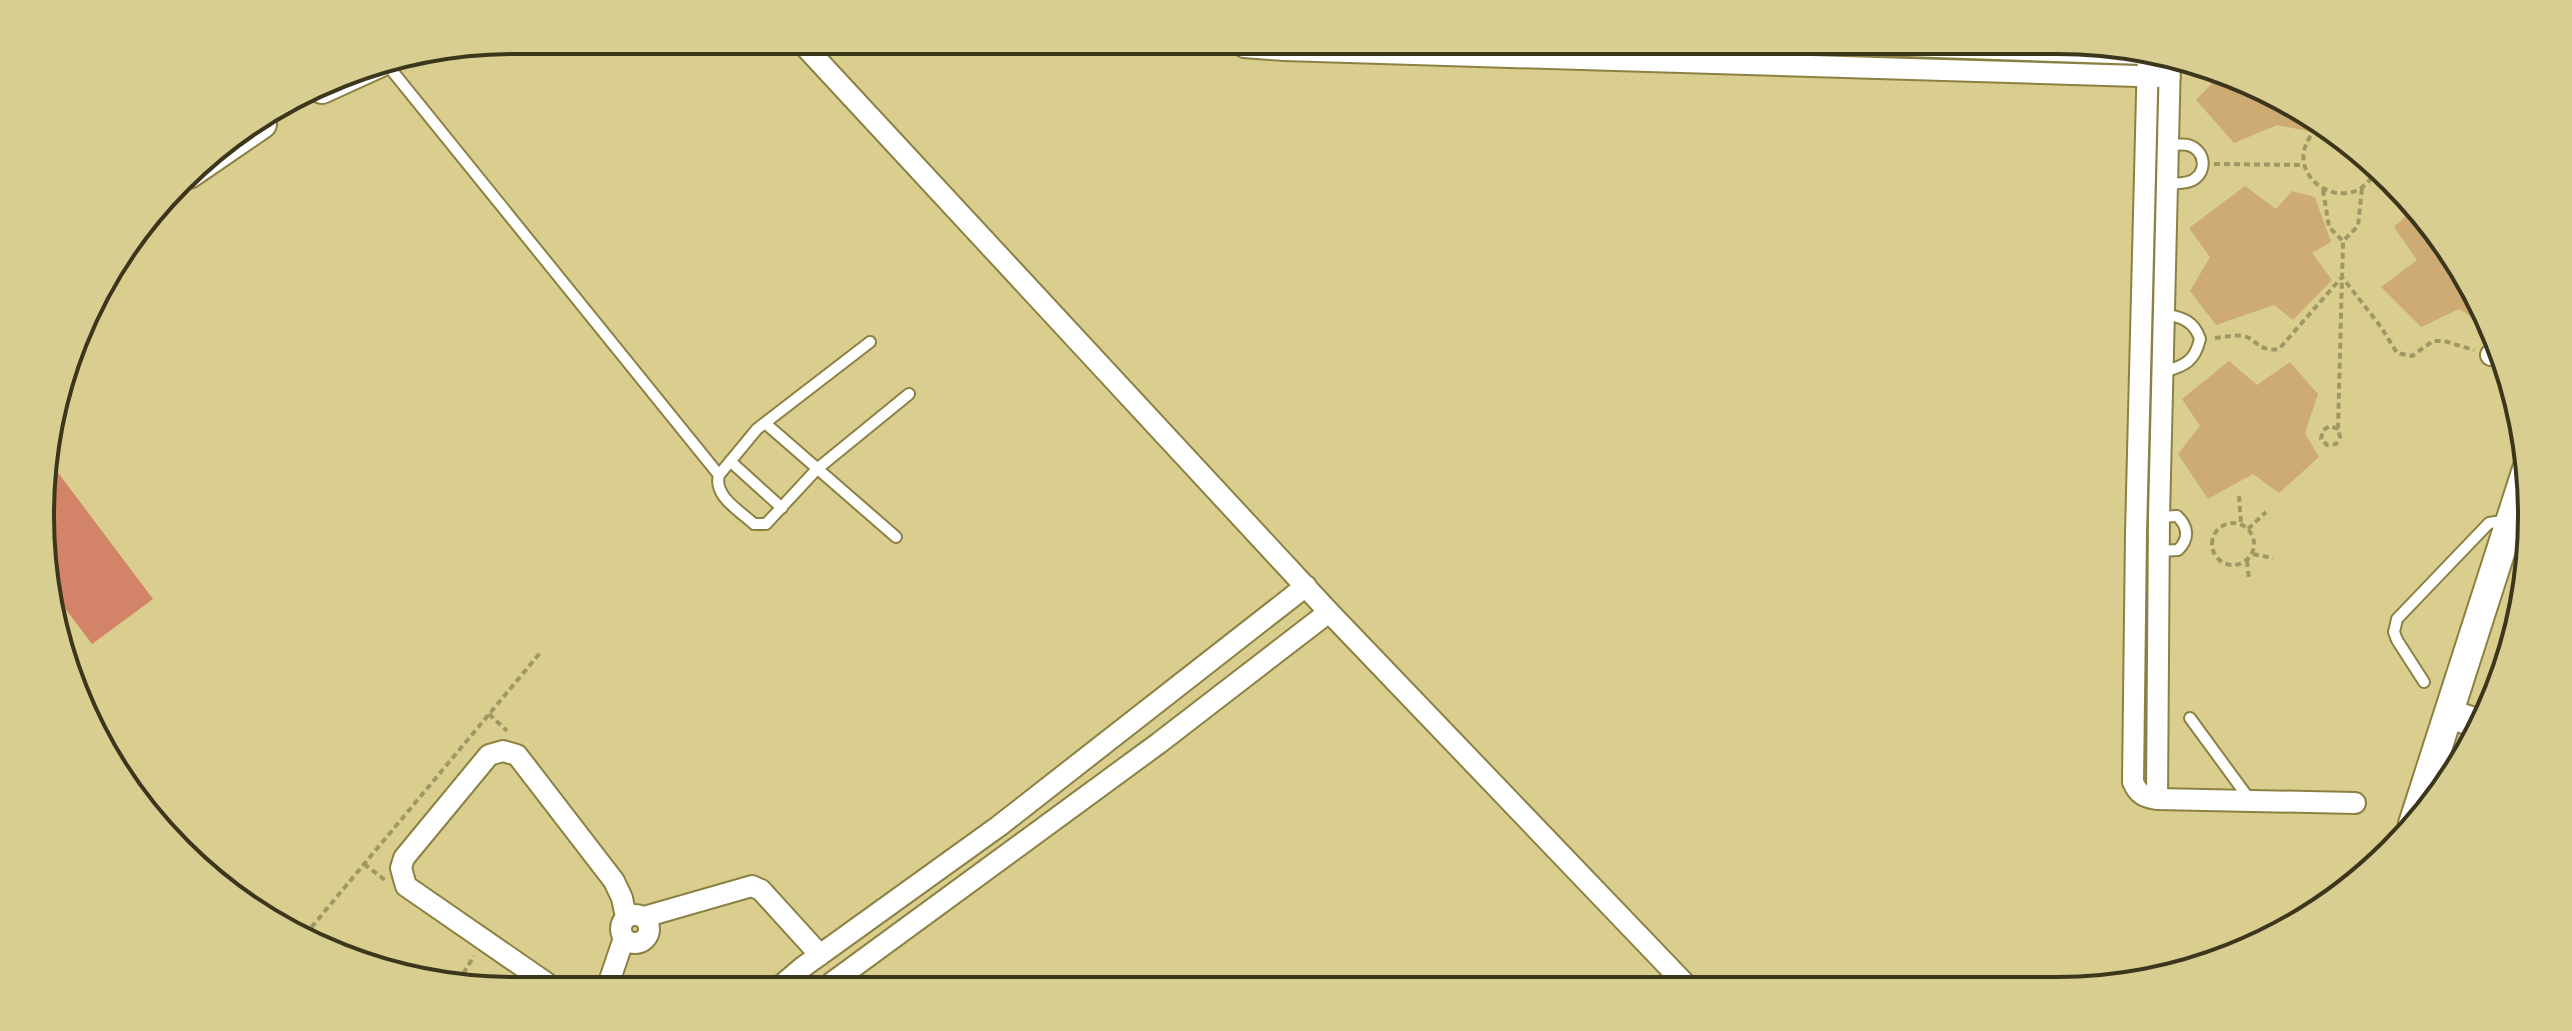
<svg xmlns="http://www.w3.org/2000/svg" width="2572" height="1031" font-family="Literata,serif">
<rect width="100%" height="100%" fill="#d9ce8e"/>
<!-- green -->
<path fill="#d38368" d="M44,454l109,145 -61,45 -43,-57z"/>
<!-- building -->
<path fill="#cdab73" d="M2222,73l102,59 -1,2 -46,-9 -43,18 -38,-43z
M2245,186l31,23 16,-18 23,6 16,45 -19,11 20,27 -39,40 -19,-15 -58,20 -26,-34 20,-34 -21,-29z
M2411,211l72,94 6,23 -30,-19 -38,18 -40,-40 36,-27 -23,-33z
M2229,361l28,24 33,-23 28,32 -13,39 14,24 -40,36 -26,-19 -45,25 -30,-45 22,-28 -18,-27z"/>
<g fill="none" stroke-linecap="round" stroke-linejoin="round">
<!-- lane casing -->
<g stroke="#8b8143" stroke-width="14">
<path id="lane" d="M1572,60l1,-20
M1633,61l1,-21
M385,62l334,413
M2168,184c9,-1 18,0 25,-4 15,-9 12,-30 -5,-35 -5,-1 -14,0 -19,0
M870,342l-113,87 -38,46c-6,21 21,36 35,49h12l51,-55 92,-75
M2163,372c22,-6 32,-11 37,-33 -6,-18 -17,-21 -34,-25
M765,423l131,114
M730,461l52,47
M2158,551l20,-1c11,-11 11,-23 -1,-34l-18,1
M2424,682l-27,-42 -3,-8 3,-13 92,-96 20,-3
M2190,718l60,82"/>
</g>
<!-- street casing -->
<g stroke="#8b8143" stroke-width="24">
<path id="street" d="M799,40l530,572 360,376
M1234,40l10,7 40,3 886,27
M1722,40l422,14
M2148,55l-12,478 -3,249c5,12 11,15 24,17l198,4
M2491,355l5,-2
M2157,799l2,-282 11,-458
M621 929a14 14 0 1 1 28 0a14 14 0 1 1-28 0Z
M644,917l108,-31 9,4 59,65
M776,990l27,-23 196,-141 307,-240
M822,990l337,-247 170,-131
M558,991l-152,-105 -5,-18 3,-10 85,-103 14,-4 14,4 97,126 8,17 4,19
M606,991l18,-53"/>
</g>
<!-- secondary casing -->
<g stroke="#8b8143" stroke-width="32">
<path id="secondary" d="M322,89l57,-26
M189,174l73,-50
M2450,714l29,10
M2413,824l114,-355"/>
</g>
<!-- path -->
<path stroke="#a09765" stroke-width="4" stroke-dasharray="6 4" stroke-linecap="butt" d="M2317,128c-46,48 38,97 60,39
M2214,164l90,1
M2373,176l10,-1
M2323,190l6,37 14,14 15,-15 4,-38
M2215,338c9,-1 26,-5 34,0 12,8 14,13 30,11l63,-72 39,50 16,26 15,3 21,-15h11l30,9
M2338,429l-8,-3 -7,4 -2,9 6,6 9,-1 4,-7 -2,-8 5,-188
M2239,496l2,28
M2212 544a21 21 0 1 1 42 0a21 21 0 1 1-42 0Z
M2248,529l18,-17
M2253,554l20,4
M2247,561l2,19
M489,714l18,17
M364,864l21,16
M305,935l235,-282
M458,982l16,-26"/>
<!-- lane -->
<use href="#lane" stroke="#fff" stroke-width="10"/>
<!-- street -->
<use href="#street" stroke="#fff" stroke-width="20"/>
<!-- secondary -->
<use href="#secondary" stroke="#fff" stroke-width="28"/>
</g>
<!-- crop -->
<path d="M0 0H2572V1031H0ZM515 54H2057A461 461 0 0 1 2518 515V516A461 461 0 0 1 2057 977H515A461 461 0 0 1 54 516V515A461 461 0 0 1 515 54Z" fill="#d8ce91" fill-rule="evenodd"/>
<path fill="none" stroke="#3b361c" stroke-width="4" d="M515 54H2057A461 461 0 0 1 2518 515V516A461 461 0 0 1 2057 977H515A461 461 0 0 1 54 516V515A461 461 0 0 1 515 54Z"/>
</svg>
